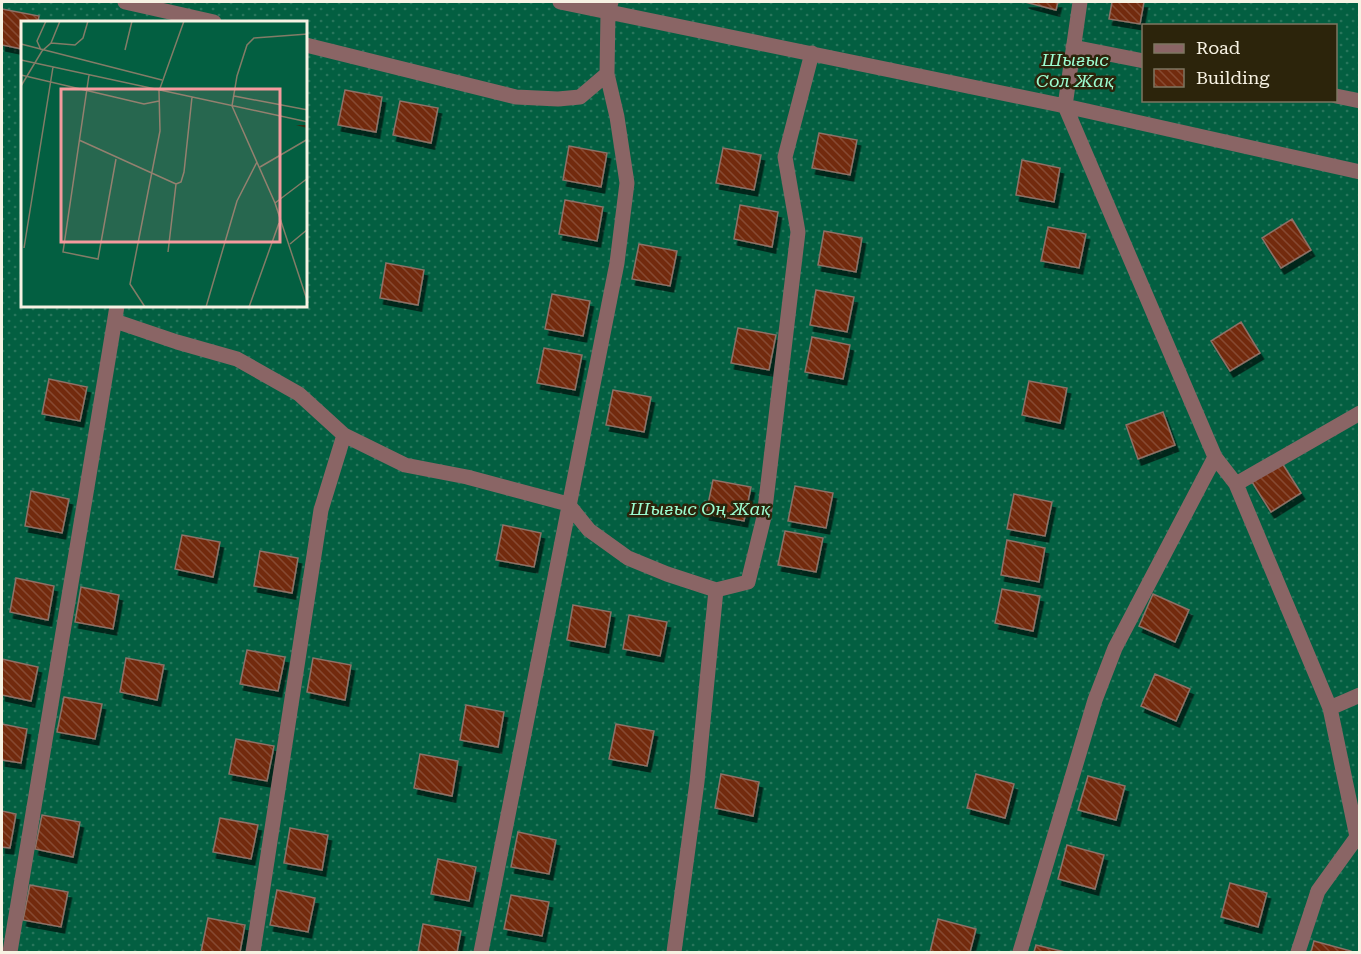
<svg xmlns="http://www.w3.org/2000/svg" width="1361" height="954" font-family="'Roboto Serif',serif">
<defs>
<pattern id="garden-dots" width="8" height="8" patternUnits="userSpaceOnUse" patternTransform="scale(1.5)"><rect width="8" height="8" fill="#035f41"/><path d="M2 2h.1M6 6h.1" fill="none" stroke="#28765c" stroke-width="1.8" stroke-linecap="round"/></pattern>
<pattern id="building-back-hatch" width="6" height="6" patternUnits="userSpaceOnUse" patternTransform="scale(1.5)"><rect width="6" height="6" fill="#722b0e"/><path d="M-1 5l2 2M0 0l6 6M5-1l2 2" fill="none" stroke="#874a31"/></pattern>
<filter id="shadow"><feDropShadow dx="3.5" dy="6" stdDeviation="0" flood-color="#0009"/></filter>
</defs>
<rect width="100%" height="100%" fill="#362e15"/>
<!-- garden -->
<path fill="url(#garden-dots)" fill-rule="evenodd" d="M2,2h1357v950h-1357zM22,22h284v284h-284zM1144,26h192v74h-192z"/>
<!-- building -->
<path fill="url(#building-back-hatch)" stroke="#8e7167" stroke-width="1.5" filter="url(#shadow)" d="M1025,2h33l-2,8z
M1112,2h32l-4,22 -31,-5z
M2,9l37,7 -1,6h-16v27l-20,-4z
M345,90l37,7 -6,35 -38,-7z
M400,101l38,7 -7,35 -38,-8z
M819,133l38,7 -7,35 -38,-7z
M569,146l38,7 -6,34 -38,-7z
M723,148l38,7 -7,35 -38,-7z
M1022,160l38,8 -6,34 -38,-7z
M565,200l38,7 -6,34 -38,-7z
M740,205l38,7 -6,35 -38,-8z
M1292,219l19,31 -30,18 -19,-30z
M1048,227l38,7 -7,34 -38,-7z
M824,231l38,7 -6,34 -38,-7z
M639,244l38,7 -7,35 -38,-7z
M386,263l38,7 -6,35 -38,-7z
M816,290l38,7 -7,35 -37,-7z
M552,294l38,7 -7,35 -38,-7z
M1241,322l19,31 -30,18 -19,-30z
M738,328l38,7 -7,35 -38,-7z
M812,337l38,8 -7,34 -38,-7z
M544,348l38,7 -7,35 -38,-7z
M49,379l38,8 -7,34 -38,-7z
M1029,381l38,7 -7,35 -38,-8z
M613,390l38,7 -7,35 -38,-7z
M1163,412l12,33 -37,14 -12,-34z
M1282,463l19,30 -30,19 -19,-30z
M713,480l38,7 -7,34 -38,-7z
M795,486l38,7 -7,35 -38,-7z
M31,491l38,8 -7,34 -37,-7z
M1014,494l38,8 -7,34 -38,-7z
M503,525l38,8 -7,34 -38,-7z
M785,531l38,7 -7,34 -38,-7z
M182,535l38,7 -7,35 -38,-8z
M1007,540l38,8 -6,34 -38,-7z
M260,551l38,7 -6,35 -38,-7z
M16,578l38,8 -6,34 -38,-8z
M81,587l38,8 -6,34 -38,-7z
M1002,589l38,7 -7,35 -38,-8z
M1153,594l36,16 -14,32 -36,-16z
M573,605l38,7 -6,35 -38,-7z
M629,615l38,7 -7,34 -37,-7z
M247,650l38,7 -7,34 -38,-7z
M126,658l38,7 -7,35 -37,-8z
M313,658l38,7 -6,35 -38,-8z
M2,659l36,8 -7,34 -29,-6z
M1155,674l35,15 -14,32 -35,-15z
M64,697l38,7 -7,35 -38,-7z
M466,705l38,7 -6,35 -38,-7z
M2,724l25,5 -6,34 -19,-3z
M616,724l38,7 -7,35 -38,-7z
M236,739l38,7 -7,35 -38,-7z
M420,754l38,7 -6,35 -38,-8z
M721,774l38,8 -6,34 -38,-8z
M976,774l38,10 -9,34 -38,-10z
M1088,776l37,10 -9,34 -38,-10z
M2,811l14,3 -6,34 -8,-1z
M42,815l38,7 -7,35 -38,-8z
M220,818l38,7 -7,34 -38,-7z
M290,828l38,7 -6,35 -38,-7z
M518,832l38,8 -7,34 -38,-7z
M1067,845l37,10 -9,34 -37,-10z
M438,859l38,8 -7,34 -38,-7z
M1230,883l37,10 -9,34 -37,-10z
M30,885l38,7 -7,35 -38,-7z
M277,890l38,8 -7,34 -38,-7z
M511,895l38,7 -7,34 -38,-7z
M208,918l37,7 -5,27h-39z
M938,919l38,10 -6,23h-40z
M423,924l38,7 -4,21h-39z
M1314,941l37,10v1h-40z
M1036,945l29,7h-31z"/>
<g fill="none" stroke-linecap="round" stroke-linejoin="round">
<!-- minor -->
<path stroke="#8a6565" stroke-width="15" d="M125,2l89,20
M560,2l505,104 295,66
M1080,2l-15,104 150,351 21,27 94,224 27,129 3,5
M306,45l210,52 42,2 22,-2 27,-23
M1073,47l71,14
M1336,96l24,5
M115,321l62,21 60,17 62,35 45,41 61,30 62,12 101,27 21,26 39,28 39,16 49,16 -19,192 -23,170
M1236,484l124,-71
M716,590l32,-8 16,-65 34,-285 -13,-75 27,-104
M1330,708l30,-13
M10,952l107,-646
M253,952l68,-442 23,-75
M481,952l136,-689 10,-80 -10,-66 -10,-43 1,-62 3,-10
M1020,952l75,-252 20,-52 100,-191
M1298,952l20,-61 39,-54"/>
</g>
<g text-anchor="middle" stroke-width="5" stroke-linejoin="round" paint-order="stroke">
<!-- park labels -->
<g font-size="18" font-style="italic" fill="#9cfcd0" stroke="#2c240b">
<text x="1075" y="66">Шығыс<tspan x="1075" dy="21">Сол Жақ</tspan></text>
<text x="700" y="515">Шығыс Оң Жақ</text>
</g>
</g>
<!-- overview -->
<g transform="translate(21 21)">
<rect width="286" height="286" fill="#362e15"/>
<path d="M0,0h286v104h-11l11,3v179h-286z" fill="#035f41"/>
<path fill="none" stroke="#837c67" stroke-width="1.5" d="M287,13l-54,4 -7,7 -10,31 -5,30 43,97 33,100M30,22l24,2 8,-7 5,-17M0,23l141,36M20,29l-4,-9 9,-20M104,29l7,-29M0,39l287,62M0,54l123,29 15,-3M68,54l-26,177 35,7 18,-100M0,65l21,-35 9,-8 9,-22M213,75l74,14M58,119l97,44 -8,68M239,146l48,-28M155,163l5,-2 3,-10 8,-75M254,182l33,-25M269,223l18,-15M3,227l29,-181M124,286l-15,-23 30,-153 -1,-40 25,-70M185,286l31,-106 20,-39M228,286l30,-84"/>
<path fill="#f59b9e" fill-opacity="0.15" stroke="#f59b9e" stroke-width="3" d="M40,68h219v153h-219z"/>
<rect width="286" height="286" fill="none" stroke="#f7f2e3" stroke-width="3"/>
</g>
<!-- border -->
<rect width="1361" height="954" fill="none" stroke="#f7f2e3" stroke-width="6"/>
<!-- legend -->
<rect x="1142" y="24" width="195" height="78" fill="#2c240b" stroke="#7d7661" stroke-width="1.5"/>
<rect x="1154" y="44" width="30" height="9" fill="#8a6565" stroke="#7d7661" stroke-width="1.5"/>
<text x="1196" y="54" font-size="18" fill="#f7f2e3">Road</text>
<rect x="1154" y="69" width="30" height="18" fill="url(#building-back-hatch)" stroke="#7d7661" stroke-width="1.5"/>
<text x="1196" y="84" font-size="18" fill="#f7f2e3">Building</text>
</svg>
